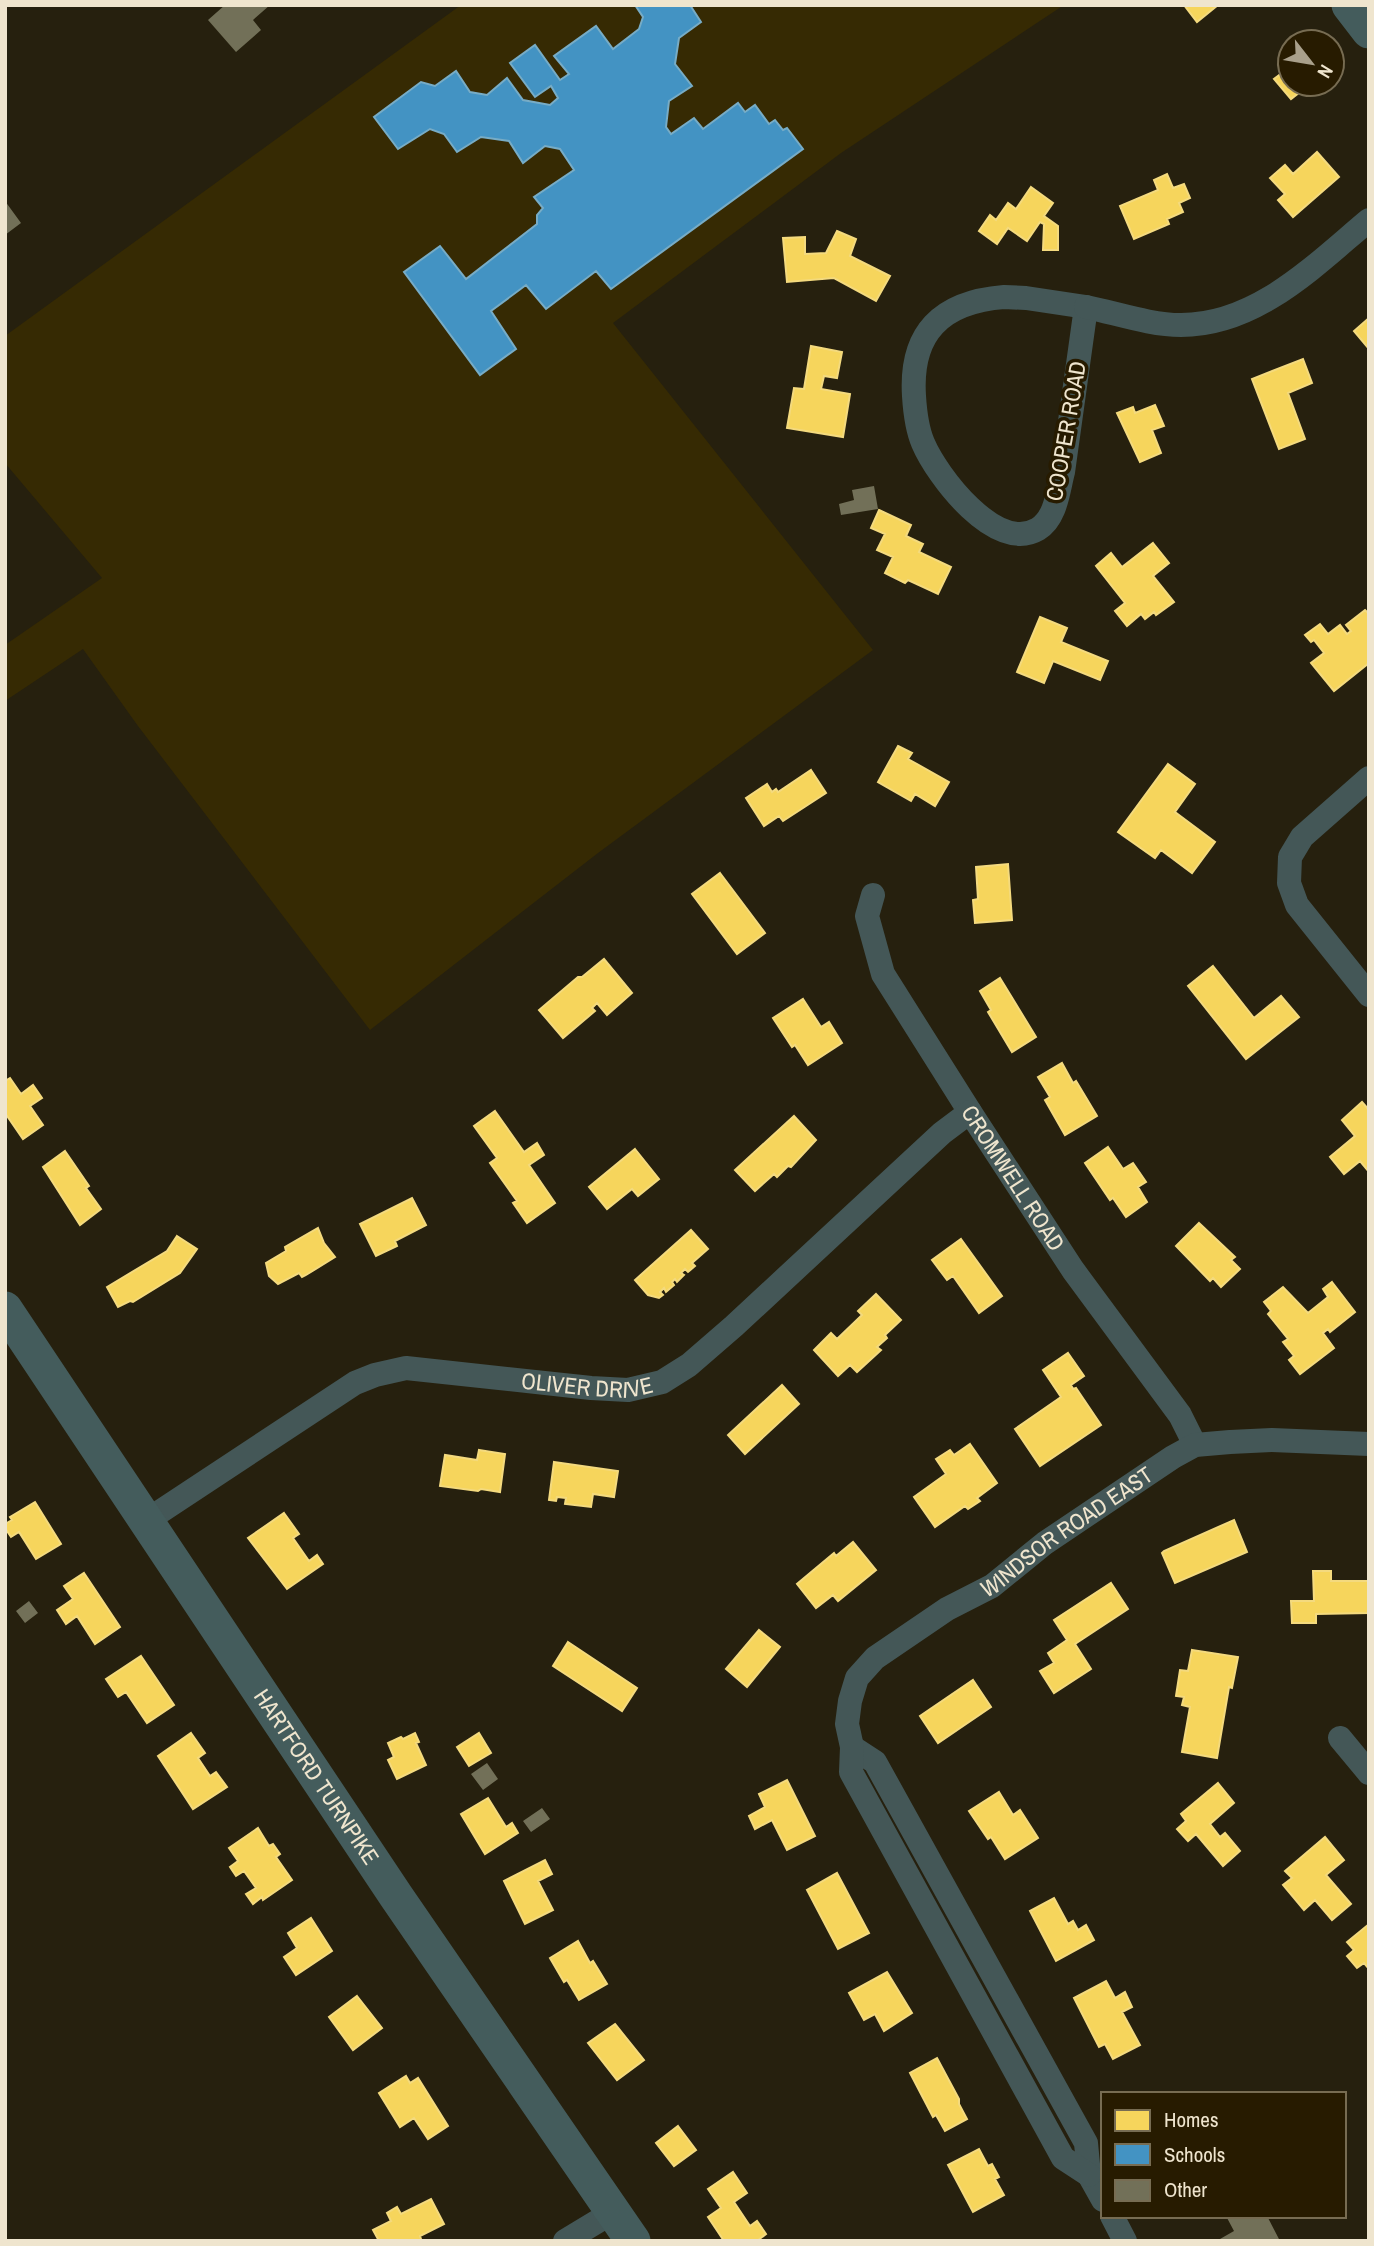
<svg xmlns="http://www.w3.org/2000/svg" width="1374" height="2246" font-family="'Archivo Narrow',sans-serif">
<rect width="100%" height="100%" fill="#26200e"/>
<!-- built -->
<path fill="#362a03" d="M461,5h603l-223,148 -228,170 260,327 -275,203 -228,177 -232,-304 -55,-77 -78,52v-56l97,-67 -97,-115v-127z"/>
<!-- homes -->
<path fill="#f6d55c" stroke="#f4da7e" stroke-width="2" d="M1184,5h34l-21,17z
M1290,67v17h36l-11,8 -6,-7 -18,14 -17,-20z
M1317,152l22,25 -46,40 -15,-17 7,-6 -15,-16 15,-13 8,9z
M1167,174l6,14 11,-4 6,14 -11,5 4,9 -16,7 2,5 -35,15 -14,-33 38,-16 -4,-10z
M1031,187l22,16 -9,13 14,10v24h-15l1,-26 -4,-2 -13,19 -19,-13 -11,16 -18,-13 11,-16 6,5 12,-17 8,6z
M837,231l19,8 -6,17 40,20 -14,25 -42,-23 -47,4 -4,-44 22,-1v17l21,-1z
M1369,318v31l-15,-18z
M811,346l31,6 -5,26 -13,-2 -3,13 29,5 -7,43 -56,-9 7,-40 10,1z
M1303,359l9,24 -24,10 17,46 -26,10 -27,-70z
M1155,405l9,21 -12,4 9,23 -21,9 -23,-49 16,-6 2,6z
M879,510l32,15 -5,11 17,8 -4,8 32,15 -13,27 -30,-14 -3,3 -20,-10 8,-16 -16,-7 8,-16 -14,-6z
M1153,543l16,20 -16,13 21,26 -18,13 -2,-3 -9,7 -4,-5 -14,12 -12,-15 10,-8 -29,-37 15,-13 11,14z
M1365,610l4,4v49l-35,28 -23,-28 13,-10 -10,-13 -3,2 -6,-7 15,-11 8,10 12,-9 7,9 4,-3 -5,-6z
M1040,617l27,11 -6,14 47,19 -8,19 -47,-19 -9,22 -27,-11z
M898,746l14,7 -4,6 41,23 -14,24 -20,-12 -4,7 -33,-19z
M1168,764l27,20 -20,28 40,30 -23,31 -31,-23 -6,8 -37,-26z
M811,770l15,23 -43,28 -4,-5 -15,10 -18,-28 21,-14 5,8 4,-3 2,3z
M1008,864l4,56 -37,3 -2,-23 5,-1 -2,-32z
M720,873l45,60 -28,21 -45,-60z
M604,959l28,34 -25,22 -10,-12 -5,5 3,3 -32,27 -24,-28 39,-33h4z
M1213,966l41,52 27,-22 18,21 -53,42 -58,-73z
M1000,978l36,59 -24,15 -24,-40 3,-2 -11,-19z
M803,999l18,28 8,-5 13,21 -34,22 -13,-20 -3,2 -19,-29z
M1062,1063l11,20 3,-2 21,35 -32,19 -20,-35 5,-3 -12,-20z
M10,1078l11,16 12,-9 9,13 -12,8 13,19 -20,14 -18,-26v-32z
M1362,1102l7,8v62l-9,-11 -16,13 -14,-17 25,-21 -13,-16z
M495,1111l29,41 13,-9 7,12 -15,10 26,38 -28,20 -14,-20 4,-2 -27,-38 7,-5 -23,-32z
M794,1116l22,24 -25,27 -3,-1 -11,11 -3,-3 -19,17 -20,-21z
M1108,1147l15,22 10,-6 13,19 -8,5 9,15 -21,15 -13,-19 -3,2 -25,-37z
M635,1149l24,30 -21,17 -6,-7 -25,20 -18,-22z
M65,1151l24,35 -3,2 15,21 -21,16 -37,-58z
M412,1198l14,27 -31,16 2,5 -21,10 -16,-32z
M1199,1223l36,34 -4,3 9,9 -19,18 -8,-9 -3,3 -34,-35z
M318,1228l6,15 11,14 -29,18 -4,2 -3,-4 -21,11 -9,-8 -3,-13 20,-12 -1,-4z
M691,1230l17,19 -16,14 3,3 -7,6 -3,-3 -4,4 3,2 -7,7 -2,-3 -3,3 2,3 -8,7 -2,-4 -4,4 3,3 -4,3 -11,-3 -13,-15z
M177,1236l20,13 -17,24 -47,29 -3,-1 -12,6 -11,-20 60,-36z
M961,1239l41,57 -23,17 -26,-37 -6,4 -15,-20z
M1332,1282l23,30 -25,20 -2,-3 -5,4 11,15 -34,26 -11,-14 5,-4 -11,-14 5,-3 -20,-25 3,-3 -7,-9 19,-15 25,26 20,-16 -5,-8z
M876,1294l25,26 -16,15 2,3 -10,9 4,3 -24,22 -7,-7 -12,11 -24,-26 17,-17 6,6 25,-24 -4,-4z
M1068,1353l16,23 -13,9 2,4 3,-1 25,37 -61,41 -25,-37 46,-32 -18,-27z
M782,1385l17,19 -54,50 -17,-19z
M970,1444l27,39 -20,15 3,3 -12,8 -3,-3 -30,21 -21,-30 32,-23 -10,-15 14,-9 4,5z
M479,1450l26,4 -5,38 -19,-3 -3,2 -38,-5 5,-31 32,5z
M554,1462l64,9 -4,26 -21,-3 -2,13 -26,-3 1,-6 -9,-1 -1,4 -7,-1z
M35,1502l26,42 -25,15 -17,-27 -8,5 -6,-9v-4l7,-4 -2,-3z
M284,1513l15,21 -6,4 16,23 8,-6 6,9 -36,25 -39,-51z
M1234,1520l13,32 -72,31 -13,-30 2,-2z
M853,1542l23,28 -38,31 -5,-6 -17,13 -19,-24 37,-31 2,3z
M1313,1571h18v10h38v32l-53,1v9h-24l-1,-22h23z
M84,1573l36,54 -25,17 -18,-28 -11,8 -9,-14 16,-11 -9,-13z
M1111,1583l17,26 -53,35 16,25 -37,24 -14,-22 14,-8 -6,-10 19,-13 -13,-20z
M759,1630l21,17 -33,40 -21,-18z
M568,1642l69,46 -15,23 -69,-45z
M1192,1650l46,7 -6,31 -3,-1 -12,71 -35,-6 8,-45 -8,-2 2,-8 -8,-1 4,-26 8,1z
M141,1656l33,49 -27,18 -21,-31 -8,5 -12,-18z
M973,1680l18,27 -53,36 -18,-27z
M191,1733l14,20 -7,5 12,18 6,-4 11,15 -34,22 -35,-53z
M415,1733l4,9 -3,1 10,22 -29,14 -9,-19 6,-3 -6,-14 13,-6 2,2z
M479,1733l12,20 -22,13 -12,-19z
M787,1780l28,56 -28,14 -15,-30 -17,9 -6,-13 16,-9 -6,-13z
M1218,1783l16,20 -24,21 10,13 5,-4 15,18 -17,15 -27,-32 -8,7 -11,-12 9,-8 -5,-7z
M999,1792l14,23 7,-5 18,28 -33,21 -14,-22 -3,2 -19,-28z
M488,1798l18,29 6,-4 6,10 -33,21 -24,-40z
M258,1828l11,18 4,-2 7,10 -4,3 16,23 -29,20 -1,-3 -9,7 -7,-10 10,-6 -12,-17 -8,5 -6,-9 8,-6 -9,-13z
M1325,1837l19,23 -18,15 25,29 -19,16 -17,-20 -11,10 -21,-25 9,-7 -7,-7z
M545,1860l7,14 -14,7 15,29 -28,14 -21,-43z
M837,1873l32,60 -31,16 -31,-59z
M1054,1898l14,26 5,-3 5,9 8,-5 8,15 -38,21 -26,-50z
M311,1918l21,33 -36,24 -12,-18 13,-9 -9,-15z
M1369,1924v45l-5,-6 -7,5 -10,-12 7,-6 -7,-8z
M578,1941l12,22 3,-2 14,23 -28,16 -12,-20 -3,2 -14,-24z
M887,1972l25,41 -28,18 -9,-17 -11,6 -15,-27z
M1106,1981l9,17 10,-6 7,15 -10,5 18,33 -27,14 -8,-15 -6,3 -25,-49z
M357,1996l25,32 -29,22 -24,-33z
M615,2024l29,36 -27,20 -29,-37z
M937,2058l22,41v5l8,15 -22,12 -9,-16 -3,2 -23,-44z
M406,2076l4,7 8,-5 30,48 -20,13 -14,-21 -14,9 -21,-34z
M678,2126l18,24 -22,16 -18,-23z
M979,2149l9,17 4,-2 7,13 -4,2 9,16 -31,17 -25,-47z
M733,2172l14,21 -13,9 16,24 7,-5 9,13 -9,7h-33l-16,-24 13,-9 -13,-19z
M431,2199l13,25 -24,12 1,3 -3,2h-39l-6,-11 18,-9 -4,-8 10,-6 4,7z"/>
<!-- schools -->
<path fill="#4393c3" stroke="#77acc6" stroke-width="2" d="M635,5h55l11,17 -22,16 -4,26 17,22 -23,15 -3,26 5,7 23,-16 9,11 35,-26 7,9 10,-7 14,19 6,-4 8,10 4,-2 16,21 -192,140 -15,-18 -50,38 -20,-24 -35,26 25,38 -36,26 -76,-103 36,-26 26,33 71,-55v-9l6,-7 -9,-11 40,-27 -14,-21 -15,-3 -22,17 -14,-22 -28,-4 -24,15 -13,-18 -14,-5 -32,20 -24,-32 47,-35 14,4 21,-15 14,21 17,3 20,-17 16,22 27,5 8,-7 -7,-12 -16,11 -25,-34 25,-18 25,35 9,-6 -15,-18 42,-30 17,23 26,-20 4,-12z"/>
<!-- building -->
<path fill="#727058" d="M225,5h45l-17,15 8,10 -25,22 -28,-32z
M5,201l16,22 -16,12z
M874,486l4,23 -37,6 -2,-11 15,-4 -2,-10z
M29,1601l9,12 -13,10 -9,-12z
M487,1763l11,16 -15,11 -12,-16z
M542,1808l8,11 -19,13 -8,-11z
M1226,2216h41l13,25h-59l-1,-2 14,-8z"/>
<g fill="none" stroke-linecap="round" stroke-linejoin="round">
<!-- street -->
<g stroke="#445757" stroke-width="24">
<path d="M1004,297l22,1 60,9 -23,165c-5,19 -7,46 -25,57 -42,25 -101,-53 -115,-86 -6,-14 -8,-31 -9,-47 -4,-63 27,-94 90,-99z"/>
<path d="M1086,307c30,6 64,18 95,18 76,0 134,-60 188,-105"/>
<path d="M1369,778l-67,59 -12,20 -1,26 8,22 72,90"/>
<path id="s1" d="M873,895l-6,21 16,58 87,138 103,158 107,145 15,30"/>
<path id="s2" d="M146,1521l209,-138 20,-8 31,-7 185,20 37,2 34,-8 27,-17 45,-39 208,-193 28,-21"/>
<path d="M1340,1738l29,35"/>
<path d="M852,1747l23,15 211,381 3,32 14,25"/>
<path id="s3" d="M1089,2175l-26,-17 -212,-386 1,-25 -5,-23 3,-23 7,-23 18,-20 72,-49 45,-23 53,-43 128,-86 22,-12 35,-3 42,-2 97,4"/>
<path d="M1112,2216l13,25"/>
<path d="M565,2241l48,-29"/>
</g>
<!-- secondary -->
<g stroke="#445c5c" stroke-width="35">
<path d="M1349,5l20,26"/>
<path id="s4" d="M5,1309l391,587 237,345"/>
</g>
</g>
<g text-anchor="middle" stroke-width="7" stroke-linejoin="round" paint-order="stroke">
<!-- street labels -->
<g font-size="23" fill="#efe5ce" stroke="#271b00">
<text transform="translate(1066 431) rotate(-80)" y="8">COOPER ROAD</text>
<text dy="8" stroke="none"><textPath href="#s1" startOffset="324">CROMWELL ROAD</textPath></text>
<text dy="8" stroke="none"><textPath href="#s2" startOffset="486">OLIVER DRIVE</textPath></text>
<text dy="8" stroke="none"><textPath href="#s3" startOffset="824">WINDSOR ROAD EAST</textPath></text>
<text dy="8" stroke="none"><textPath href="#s4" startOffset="562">HARTFORD TURNPIKE</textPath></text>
</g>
</g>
<!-- border -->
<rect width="1374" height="2246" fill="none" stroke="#efe5ce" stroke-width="14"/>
<!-- legend -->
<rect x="1101" y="2092" width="245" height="126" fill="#271b00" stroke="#776c52" stroke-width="2"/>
<rect x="1115" y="2110" width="35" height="21" fill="#f6d55c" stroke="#776c52" stroke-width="2"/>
<text x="1164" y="2127" font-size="21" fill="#efe5ce">Homes</text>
<rect x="1115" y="2144" width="35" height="21" fill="#4393c3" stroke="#776c52" stroke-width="2"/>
<text x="1164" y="2162" font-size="21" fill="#efe5ce">Schools</text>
<rect x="1115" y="2180" width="35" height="21" fill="#727058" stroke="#776c52" stroke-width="2"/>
<text x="1164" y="2197" font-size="21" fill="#efe5ce">Other</text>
<!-- north arrow -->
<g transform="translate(1311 63) rotate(121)"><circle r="33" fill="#271b00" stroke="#776c52" stroke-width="2"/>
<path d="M0-5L12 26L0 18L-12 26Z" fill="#a9a08b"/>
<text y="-10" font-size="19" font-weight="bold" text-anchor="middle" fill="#efe5ce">N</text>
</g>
</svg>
